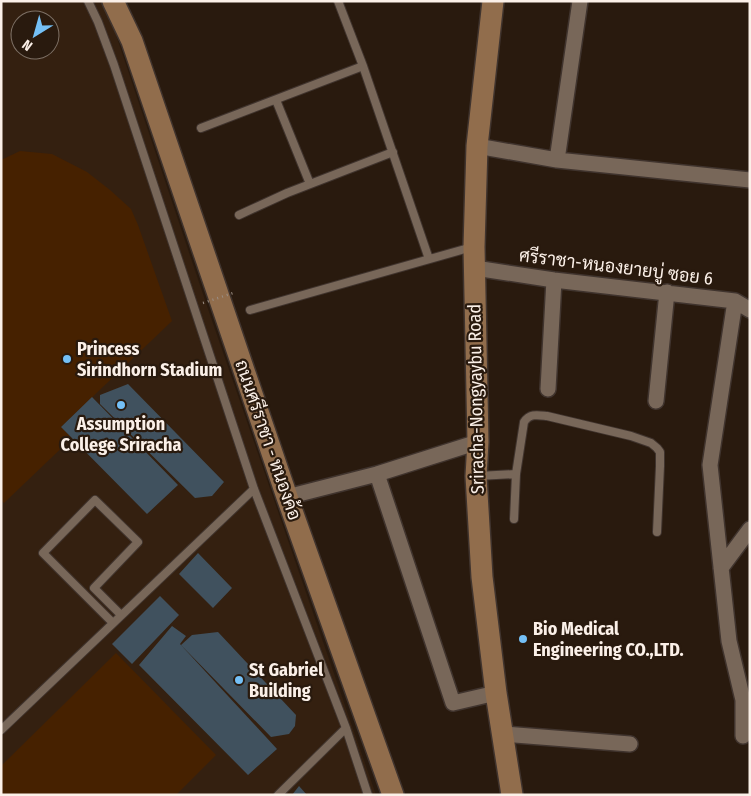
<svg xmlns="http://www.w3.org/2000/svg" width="751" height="796" font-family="'Fira Sans Condensed',Sarabun,sans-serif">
<rect width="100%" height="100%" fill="#291a0e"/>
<!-- built -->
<path fill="#342010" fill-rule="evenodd" d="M1,1h102l6,13 99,295 168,486h-375zM20,20h30v30h-30z"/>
<!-- green -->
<path fill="#462100" d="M20,151l32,3 35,18 23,18 21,19 7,16 34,96 -111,106 11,11 -68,65 -3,-3v-340z
M116,653l100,102 -40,40h-175v-29z"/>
<!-- building -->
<path fill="#40515e" d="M128,384l96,98 -12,14 -17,2 -95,-94v-9z
M92,397l86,88 -31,29 -86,-87z
M198,553l34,35 -19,20 -34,-34z
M160,596l19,19 -47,49 -20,-20z
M172,626l14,10 -6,8 97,105 -29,26 -109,-110z
M218,632l78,83 -1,11 -6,8 -18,3 -90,-92 11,-10z
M299,786l8,9h-15z"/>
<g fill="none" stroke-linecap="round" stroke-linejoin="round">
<!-- lane casing -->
<g stroke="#40342e" stroke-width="10">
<path id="lane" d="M88,1l10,21 16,43 140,424 92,239 22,67
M338,1l25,65 66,193
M276,100l34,84
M201,128l162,-62
M239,215l48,-22 106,-41
M250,310l222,-63
M478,476l38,-2
M514,519l2,-45 8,-52c6,-9 14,-7 23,-6l84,20 20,7 6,5 3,4v14l-3,66
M113,623l-70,-70 52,-53 43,42 -44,46 27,27
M1,730l253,-241
M278,795l68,-67"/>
</g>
<!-- street casing -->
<g stroke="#40342e" stroke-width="18">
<path id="street" d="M477,146l80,14 193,20
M557,160l23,-159
M475,268l79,12 181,21 15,9
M735,301l-25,164 19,176 14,59v36
M548,389l6,-109
M656,401l11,-109
M377,474l76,229 43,-10
M287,497l90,-23 101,-32
M721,568l29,-39
M503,734l127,10"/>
</g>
<!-- secondary casing -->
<g stroke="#40342e" stroke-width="24">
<path id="secondary" d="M113,1l19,40 155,456 106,298
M493,1l-16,145 -3,101 4,195 -2,34 6,101 14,116 16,102"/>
</g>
<!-- lane -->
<use href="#lane" stroke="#786759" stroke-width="8"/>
<!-- street -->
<use href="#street" stroke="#786759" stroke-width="15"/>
<!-- secondary -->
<use href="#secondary" stroke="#916d4c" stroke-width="21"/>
<!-- path-bridge -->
<path stroke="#9b8e84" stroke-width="2.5" stroke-dasharray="1 4" stroke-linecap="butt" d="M203,303l33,-11"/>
</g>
<!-- markers -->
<g fill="#74c0f6" stroke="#291a0e" stroke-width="2">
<circle cx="67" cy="359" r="5"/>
<circle cx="121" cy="405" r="5"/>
<circle cx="523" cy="639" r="5"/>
<circle cx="239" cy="680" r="5"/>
</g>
<g text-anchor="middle" stroke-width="4.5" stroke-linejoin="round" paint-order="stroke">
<!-- street labels -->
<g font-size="18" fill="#fbf0e8" stroke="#291a0e">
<text transform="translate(616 267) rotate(7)" y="6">ศรีราชา-หนองยายบู่ ซอย 6</text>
<text transform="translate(476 399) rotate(-91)" y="6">Sriracha-Nongyaybu Road</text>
<text transform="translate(268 440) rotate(71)" y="6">ถนนศรีราชา - หนองค้อ</text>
</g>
<!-- poi labels -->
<g font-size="18" font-weight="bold" fill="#fbf0e8" stroke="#291a0e" text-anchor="start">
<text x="77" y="355">Princess<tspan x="77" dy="21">Sirindhorn Stadium</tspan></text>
<text x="121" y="430" text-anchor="middle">Assumption<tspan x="121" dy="21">College Sriracha</tspan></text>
<text x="533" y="635">Bio Medical<tspan x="533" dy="21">Engineering CO.,LTD.</tspan></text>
<text x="249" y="676">St Gabriel<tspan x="249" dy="21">Building</tspan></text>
</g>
</g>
<!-- border -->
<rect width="751" height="796" fill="none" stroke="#fbf0e8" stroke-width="5"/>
<!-- north arrow -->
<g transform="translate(35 35) rotate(217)"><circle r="24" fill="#291a0e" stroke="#7d7065"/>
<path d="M0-4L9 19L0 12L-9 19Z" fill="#74c0f6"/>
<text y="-8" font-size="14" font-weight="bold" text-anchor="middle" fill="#fbf0e8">N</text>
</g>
</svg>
